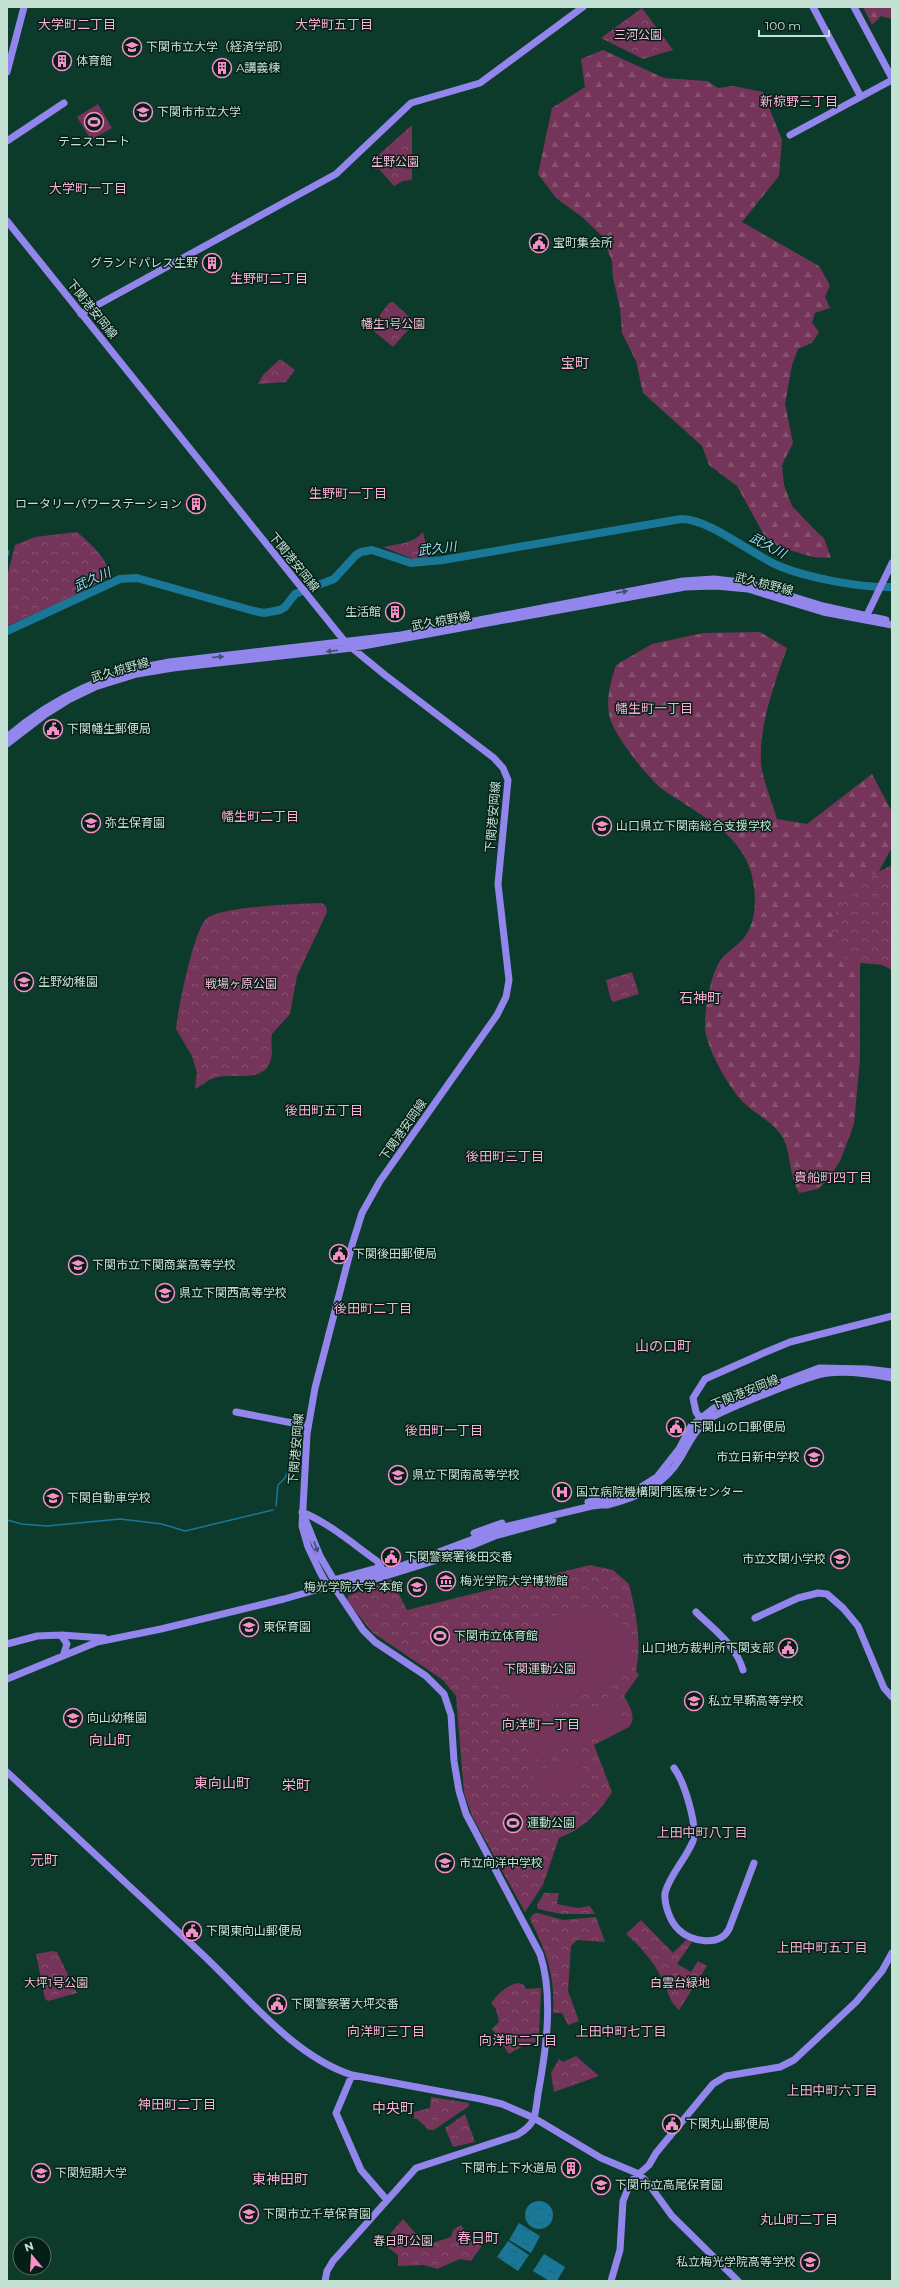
<svg xmlns="http://www.w3.org/2000/svg" width="899" height="2288" font-family="Montserrat,'Noto Sans JP',sans-serif">
<defs>
<pattern id="forest-firs" width="22" height="20" patternUnits="userSpaceOnUse"><rect width="22" height="20" fill="#753459"/><path d="M5 1l3.5 6h-7zM16 11l3.5 6h-7z" fill="#875170"/></pattern>
<pattern id="park-crowns" width="20" height="18" patternUnits="userSpaceOnUse"><rect width="20" height="18" fill="#753459"/><path d="M2 6a3 3 0 1 1 6 0M12 15a3 3 0 1 1 6 0" fill="none" stroke="#875170"/></pattern>
<pattern id="water-ripples" width="26" height="14" patternUnits="userSpaceOnUse"><rect width="26" height="14" fill="#1a7797"/><path d="M2 4q2-2 4 0t4 0M15 11q2-2 4 0t4 0" fill="none" stroke="#296070"/></pattern>
</defs>
<rect width="100%" height="100%" fill="#0c3b2c"/>
<!-- forest -->
<path fill="url(#forest-firs)" d="M863,7h29v12l-11,-3 -9,9z
M603,50l61,28 43,3 11,7 15,-2 30,6 19,48 -3,36 -37,46 77,44 11,19 -5,12 5,11 -15,5 -3,10 7,9 -7,11 -14,6 -6,16 -7,39 8,39 -11,22 2,20 8,21 25,26 7,6 7,20 -18,-1 -34,-10 -15,-12 -27,-49 -28,-21 -7,-19 -59,-53 -7,-32 -14,-28 -2,-25 -7,-30 -1,-17 -10,-25 -20,-19 -26,-19 -18,-24 14,-66 33,-21 -4,-28z
M760,632l27,16c-12,34 -28,77 -26,113 0,15 12,43 16,58l30,5 65,-50 20,38v35l-23,43 -9,77v92l-6,65 -13,35 -11,18 -12,12 -19,4c-10,-18 -8,-40 -16,-55 -8,-15 -26,-23 -38,-34 -15,-14 -40,-57 -40,-78 0,-17 5,-50 15,-65 5,-8 16,-14 23,-22 15,-18 14,-48 7,-70 -12,-38 -57,-58 -88,-80 -14,-11 -51,-57 -53,-75 -3,-17 2,-33 7,-49l36,-21 51,-11z"/>
<!-- park -->
<path fill="url(#park-crowns)" d="M642,8l31,42 -30,9 -42,-21z
M412,125v55l-9,1 -9,5 -15,-17h-5l1,-11z
M393,302l22,20 -22,25 -23,-19 19,-25z
M280,359l15,11 -9,12 -28,2 5,-9z
M77,532c15,13 29,25 34,44l-41,22 -63,28v-49l8,-32 20,-8z
M423,532l6,27h-16l-30,-12c14,-3 30,-3 40,-15z
M892,865v105l-10,-5 -30,-3 -12,-9 -6,-12 -2,-12 2,-13 16,-30z
M322,903l4,3 1,6 -30,64 -7,38 -18,20c-2,10 2,19 -2,28 -8,21 -35,11 -53,15 -9,2 -14,8 -22,12l2,-16 -5,-17 -16,-27c2,-20 18,-101 31,-111 17,-12 91,-14 115,-15z
M632,972l7,22 -26,8 -2,-2 -5,-20z
M590,1565l23,5 16,14c7,29 13,57 7,87l3,4 -15,21c6,11 13,21 5,31l-35,18 18,47c-14,22 -28,36 -53,46l-16,47 -18,27 -53,-96 -8,-23 -8,-97 -13,-16 -71,-48 -25,-31 1,-5 43,-17 16,31z
M544,1893h15l-2,11 21,4 12,-2 5,8h-34l-23,-5 -1,-4z
M538,1913l25,7 33,-3 9,25 -28,-2 -6,6 -3,45 11,30 -11,4 -6,-12h-9c2,-39 -6,-59 -23,-94l3,-5z
M641,1920l32,33 13,-13 6,2 -15,22 14,8 7,-11 9,5 -28,44c-12,-11 -10,-19 -17,-32 -10,-18 -21,-31 -36,-44z
M53,1951l4,1 20,41 -29,8 -3,-2 -9,-45z
M518,1983l6,2 2,4 15,-1 -2,48 -3,6 -8,1 -19,11 -17,-25 7,-7 -3,-13 -5,-6c7,-9 16,-18 27,-20z
M576,2056l23,20 -45,16 -3,-19 8,-14 4,3z
M431,2097l38,6v3l-35,24h-5l-13,-12 -2,1v-7l16,-4z
M465,2114l10,28 -22,5 -8,-19z
M403,2219l23,26 25,-8 2,-7 8,-5 12,16 11,-4 2,3 -15,21 -11,-2 -23,10 -13,-4 -26,1v-11l-14,-10 -1,-3z"/>
<!-- garden -->
<path fill="#753459" d="M98,104l14,24 -21,12 -14,-23z
M590,1607c35,4 57,45 28,71 -9,8 -69,31 -81,32 -32,2 -47,-47 -29,-69 10,-13 65,-34 82,-34z
M616,1700l10,26 -95,35 -9,-26z
M578,1755l10,26 -46,17 -10,-25z"/>
<!-- water -->
<path fill="url(#water-ripples)" d="M525 2215a14 14 0 1 1 28 0a14 14 0 1 1-28 0Z
M519,2223l21,13 -9,17 -22,-13z
M508,2241l21,14 -11,16 -21,-14z
M544,2254l21,13 -8,14h-8l-16,-10z"/>
<g fill="none" stroke-linecap="round" stroke-linejoin="round">
<!-- stream -->
<path stroke="#1a7797" stroke-width="1.5" d="M7,558l2,-7
M276,1506l2,-21 7,-7 15,-32
M7,1520l15,4 25,2 73,-7 42,5 23,7 88,-21"/>
<!-- river -->
<path stroke="#1a7797" stroke-width="8" d="M7,631l113,-52 17,-1 117,33 10,2 16,-3 5,-3 10,-13 39,-15 22,-24 5,-3 11,-2 39,13 32,-3 238,-41c29,0 70,35 98,47 29,12 82,22 113,21"/>
<!-- secondary -->
<path stroke="#9286ec" stroke-width="7" d="M813,7l48,90
M854,7l38,71
M7,72l17,-65
M790,135l102,-55
M7,141l57,-38
M7,221l339,422 39,32 109,83 9,10 5,12 -10,104 11,96 -3,17 -9,18 -117,166 -18,32 -10,32 -37,143 -8,46 -5,92 6,21 12,25 6,11 11,8
M81,314l255,-140 75,-71 69,-20 103,-76
M865,619l27,-56
M7,737c47,-40 100,-65 162,-75l232,-27 282,-54 31,-2 35,4 74,23 63,14
M7,744l39,-30 24,-15 25,-12 42,-13 36,-6 179,-20 333,-61 30,-1 33,3 75,23 69,13
M236,1412l72,14
M702,1421l-6,-9 -3,-14 12,-19 61,-27 24,-10 102,-26
M588,1502l42,-8 27,-17 22,-28 12,-23 23,-18 105,-40 48,1 25,3
M607,1505c31,-8 57,-19 74,-48 7,-12 13,-26 24,-35 11,-10 108,-48 123,-49 21,-2 44,1 64,5
M302,1512c27,11 51,32 75,49l4,6
M303,1514l17,42 14,24 3,11 26,39 12,12 51,34 18,18 7,21 3,46 5,30 7,23 74,140c14,42 6,97 -2,140 -1,8 -2,17 -4,24 -3,8 -10,13 -17,17l-101,33 -83,93 -6,10 -2,10
M474,1533l28,-10
M334,1580l44,-12
M337,1591l97,-30 61,-25 58,-16
M696,1612c17,17 40,33 47,58
M755,1618l43,-20 20,-5 9,1 16,14 15,18 26,62 8,9
M61,1635l43,3
M7,1644l30,-8 24,-1 6,9 -4,12
M7,1679l90,-37 64,-13 123,-30 120,-34 104,-39 84,-20 18,-2
M674,1768c10,13 24,58 19,73 -7,18 -23,33 -28,52 -1,11 5,29 14,37 12,12 41,17 50,-1l25,-66
M7,1772c65,61 130,121 195,182 45,42 91,102 150,121l129,24 21,5 32,14 67,40 38,16 9,9 24,33 66,65
M352,2075l-16,38 25,57 26,30
M611,2281l9,-31 3,-49 8,-20 18,-16 7,-12 47,-57 10,-12 13,-8 54,-9 14,-7 62,-58 26,-31 10,-18"/>
</g>
<!-- one-way arrows -->
<defs><path id="oneway-solid" d="M-6-.8H1V-3.2L6.5 0L1 3.2V.8H-6Z"/></defs>
<g fill="#454d76">
<use href="#oneway-solid" transform="translate(622 592) rotate(-11)"/>
<use href="#oneway-solid" transform="translate(332 651) rotate(173)"/>
<use href="#oneway-solid" transform="translate(218 657) rotate(-5)"/>
<use href="#oneway-solid" transform="translate(316 1547) rotate(70)"/>
</g>
<!-- icons -->
<defs>
<g id="university-ring" transform="scale(1)"><circle r="9.5" fill="#061f16" stroke="#f98fc9" stroke-width="1.5"/><path d="M0-5L7-2L0 1L-7-2ZM-4 1L0 2.5L4 1V4Q0 6-4 4Z" fill="#f98fc9"/></g>
<g id="building-ring" transform="scale(1)"><circle r="9.5" fill="#061f16" stroke="#f98fc9" stroke-width="1.5"/><path d="M-4-6H4V6H1V3H-1V6H-4ZM-2.5-4.3h1.7v1.8h-1.7ZM.8-4.3h1.7v1.8H.8ZM-2.5-1h1.7V.8h-1.7ZM.8-1h1.7V.8H.8Z" fill="#f98fc9"/></g>
<g id="stadium-ring" transform="scale(1)"><circle r="9.5" fill="#061f16" stroke="#f98fc9" stroke-width="1.5"/><path d="M0-5a6.5 5 0 1 0 0 10a6.5 5 0 1 0 0-10ZM-3.5-1.8h7v3.6h-7Z" fill="#f98fc9"/></g>
<g id="civic-ring" transform="scale(1)"><circle r="9.5" fill="#061f16" stroke="#f98fc9" stroke-width="1.5"/><path d="M-.6-6.5H3V-4.5H.6V-3L4-1V1h2V6H-6V1h2V-1L-.6-3ZM-1.2 2.5V6h2.4V2.5Z" fill="#f98fc9"/></g>
<g id="school-ring" transform="scale(1)"><circle r="9.5" fill="#061f16" stroke="#f98fc9" stroke-width="1.5"/><path d="M0-5L7-2L0 1L-7-2ZM-4 1L0 2.5L4 1V4Q0 6-4 4Z" fill="#f98fc9"/></g>
<g id="hospital-ring" transform="scale(1)"><circle r="9.5" fill="#061f16" stroke="#f98fc9" stroke-width="1.5"/><path d="M-5-5h3v3.5h4V-5h3V5h-3V1.5h-4V5h-3Z" fill="#f98fc9"/></g>
<g id="museum-ring" transform="scale(1)"><circle r="9.5" fill="#061f16" stroke="#f98fc9" stroke-width="1.5"/><path d="M0-6L6-3V-2H-6V-3ZM-5-1h2V3h-2ZM-1-1h2V3h-2ZM3-1h2V3H3ZM-6 4H6V6H-6Z" fill="#f98fc9"/></g>
</defs>
<g fill-rule="evenodd">
<use href="#university-ring" x="132" y="47"/>
<use href="#building-ring" x="62" y="61"/>
<use href="#building-ring" x="222" y="68"/>
<use href="#university-ring" x="143" y="112"/>
<use href="#stadium-ring" x="94" y="122"/>
<use href="#civic-ring" x="539" y="243"/>
<use href="#building-ring" x="212" y="263"/>
<use href="#building-ring" x="196" y="504"/>
<use href="#building-ring" x="395" y="612"/>
<use href="#civic-ring" x="53" y="729"/>
<use href="#school-ring" x="91" y="823"/>
<use href="#school-ring" x="602" y="826"/>
<use href="#school-ring" x="24" y="982"/>
<use href="#civic-ring" x="339" y="1254"/>
<use href="#school-ring" x="78" y="1265"/>
<use href="#school-ring" x="165" y="1293"/>
<use href="#civic-ring" x="676" y="1427"/>
<use href="#school-ring" x="814" y="1457"/>
<use href="#school-ring" x="398" y="1475"/>
<use href="#hospital-ring" x="562" y="1492"/>
<use href="#school-ring" x="53" y="1498"/>
<use href="#civic-ring" x="391" y="1557"/>
<use href="#school-ring" x="840" y="1559"/>
<use href="#museum-ring" x="446" y="1581"/>
<use href="#university-ring" x="417" y="1587"/>
<use href="#school-ring" x="249" y="1627"/>
<use href="#stadium-ring" x="440" y="1636"/>
<use href="#civic-ring" x="788" y="1648"/>
<use href="#school-ring" x="694" y="1701"/>
<use href="#school-ring" x="73" y="1718"/>
<use href="#stadium-ring" x="513" y="1823"/>
<use href="#school-ring" x="445" y="1863"/>
<use href="#civic-ring" x="192" y="1931"/>
<use href="#civic-ring" x="277" y="2004"/>
<use href="#civic-ring" x="672" y="2124"/>
<use href="#building-ring" x="571" y="2168"/>
<use href="#university-ring" x="41" y="2173"/>
<use href="#school-ring" x="601" y="2185"/>
<use href="#school-ring" x="249" y="2214"/>
<use href="#school-ring" x="810" y="2262"/>
</g>
<g text-anchor="middle" stroke-width="3" stroke-linejoin="round" paint-order="stroke">
<!-- park labels -->
<g font-size="12" fill="#f9bfdc" stroke="#061f16">
<text x="638" y="39">三河公園</text>
<text x="395" y="166">生野公園</text>
<text x="393" y="328">幡生1号公園</text>
<text x="241" y="988">戦場ヶ原公園</text>
<text x="540" y="1673">下関運動公園</text>
<text x="56" y="1987">大坪1号公園</text>
<text x="680" y="1987">白雲台緑地</text>
<text x="403" y="2245">春日町公園</text>
</g>
<!-- poi labels -->
<g font-size="12" fill="#c4e1d4" stroke="#061f16" text-anchor="start">
<text x="146" y="51">下関市立大学（経済学部）</text>
<text x="76" y="65">体育館</text>
<text x="236" y="72">A講義棟</text>
<text x="157" y="116">下関市市立大学</text>
<text x="94" y="146" text-anchor="middle">テニスコート</text>
<text x="553" y="247">宝町集会所</text>
<text x="198" y="267" text-anchor="end">グランドパレス生野</text>
<text x="182" y="508" text-anchor="end">ロータリーパワーステーション</text>
<text x="381" y="616" text-anchor="end">生活館</text>
<text x="67" y="733">下関幡生郵便局</text>
<text x="105" y="827">弥生保育園</text>
<text x="616" y="830">山口県立下関南総合支援学校</text>
<text x="38" y="986">生野幼稚園</text>
<text x="353" y="1258">下関後田郵便局</text>
<text x="92" y="1269">下関市立下関商業高等学校</text>
<text x="179" y="1297">県立下関西高等学校</text>
<text x="690" y="1431">下関山の口郵便局</text>
<text x="800" y="1461" text-anchor="end">市立日新中学校</text>
<text x="412" y="1479">県立下関南高等学校</text>
<text x="576" y="1496">国立病院機構関門医療センター</text>
<text x="67" y="1502">下関自動車学校</text>
<text x="405" y="1561">下関警察署後田交番</text>
<text x="826" y="1563" text-anchor="end">市立文関小学校</text>
<text x="460" y="1585">梅光学院大学博物館</text>
<text x="403" y="1591" text-anchor="end">梅光学院大学 本館</text>
<text x="263" y="1631">東保育園</text>
<text x="454" y="1640">下関市立体育館</text>
<text x="774" y="1652" text-anchor="end">山口地方裁判所下関支部</text>
<text x="708" y="1705">私立早鞆高等学校</text>
<text x="87" y="1722">向山幼稚園</text>
<text x="527" y="1827">運動公園</text>
<text x="459" y="1867">市立向洋中学校</text>
<text x="206" y="1935">下関東向山郵便局</text>
<text x="291" y="2008">下関警察署大坪交番</text>
<text x="686" y="2128">下関丸山郵便局</text>
<text x="557" y="2172" text-anchor="end">下関市上下水道局</text>
<text x="55" y="2177">下関短期大学</text>
<text x="615" y="2189">下関市立高尾保育園</text>
<text x="263" y="2218">下関市立千草保育園</text>
<text x="796" y="2266" text-anchor="end">私立梅光学院高等学校</text>
</g>
<!-- street labels -->
<g font-size="12" fill="#c4e1d4" stroke="#061f16">
<text transform="translate(92 309) rotate(51)" y="4">下関港安岡線</text>
<text transform="translate(294 562) rotate(51)" y="4">下関港安岡線</text>
<text transform="translate(764 584) rotate(14)" y="4">武久椋野線</text>
<text transform="translate(441 621) rotate(-10)" y="4">武久椋野線</text>
<text transform="translate(120 670) rotate(-16)" y="4">武久椋野線</text>
<text transform="translate(493 817) rotate(-85)" y="4">下関港安岡線</text>
<text transform="translate(403 1130) rotate(-55)" y="4">下関港安岡線</text>
<text transform="translate(745 1392) rotate(-22)" y="4">下関港安岡線</text>
<text transform="translate(296 1449) rotate(-85)" y="4">下関港安岡線</text>
</g>
<!-- neighbourhood labels -->
<g font-size="13" fill="#f9aed5" stroke="#061f16">
<text x="77" y="29">大学町二丁目</text>
<text x="334" y="29">大学町五丁目</text>
<text x="799" y="106">新椋野三丁目</text>
<text x="88" y="193">大学町一丁目</text>
<text x="269" y="283">生野町二丁目</text>
<text x="348" y="498">生野町一丁目</text>
<text x="654" y="713">幡生町一丁目</text>
<text x="260" y="821">幡生町二丁目</text>
<text x="324" y="1115">後田町五丁目</text>
<text x="505" y="1161">後田町三丁目</text>
<text x="833" y="1182">貴船町四丁目</text>
<text x="373" y="1313">後田町二丁目</text>
<text x="444" y="1435">後田町一丁目</text>
<text x="541" y="1729">向洋町一丁目</text>
<text x="702" y="1837">上田中町八丁目</text>
<text x="822" y="1952">上田中町五丁目</text>
<text x="386" y="2036">向洋町三丁目</text>
<text x="621" y="2036">上田中町七丁目</text>
<text x="518" y="2045">向洋町二丁目</text>
<text x="832" y="2095">上田中町六丁目</text>
<text x="177" y="2109">神田町二丁目</text>
<text x="799" y="2224">丸山町二丁目</text>
</g>
<!-- water labels -->
<g font-size="13" font-style="italic" fill="#9dddf9" stroke="#061f16">
<text transform="translate(768 545) rotate(28)" y="5">武久川</text>
<text transform="translate(437 548) rotate(-7)" y="5">武久川</text>
<text transform="translate(92 579) rotate(-24)" y="5">武久川</text>
</g>
<!-- quarter labels -->
<g font-size="14" fill="#f9aed5" stroke="#061f16">
<text x="575" y="368">宝町</text>
<text x="700" y="1003">石神町</text>
<text x="663" y="1351">山の口町</text>
<text x="110" y="1745">向山町</text>
<text x="222" y="1788">東向山町</text>
<text x="296" y="1790">栄町</text>
<text x="44" y="1865">元町</text>
<text x="393" y="2113">中央町</text>
<text x="280" y="2184">東神田町</text>
<text x="478" y="2243">春日町</text>
</g>
</g>
<!-- border -->
<rect width="899" height="2288" fill="none" stroke="#c4e1d4" stroke-width="16"/>
<!-- north arrow -->
<g transform="translate(32 2256) rotate(342)"><circle r="19" fill="#061f16" stroke="#526d62"/>
<path d="M0-3L7 15L0 10L-7 15Z" fill="#f98fc9"/>
<text y="-6" font-size="11" font-weight="bold" text-anchor="middle" fill="#c4e1d4">N</text>
</g>
<!-- scale -->
<path d="M759 30v6h70v-6" fill="none" stroke="#c4e1d4" stroke-width="2"/>
<text x="765" y="30" font-size="12" fill="#c4e1d4" stroke="#061f16" stroke-width="3" paint-order="stroke">100 m</text>
</svg>
